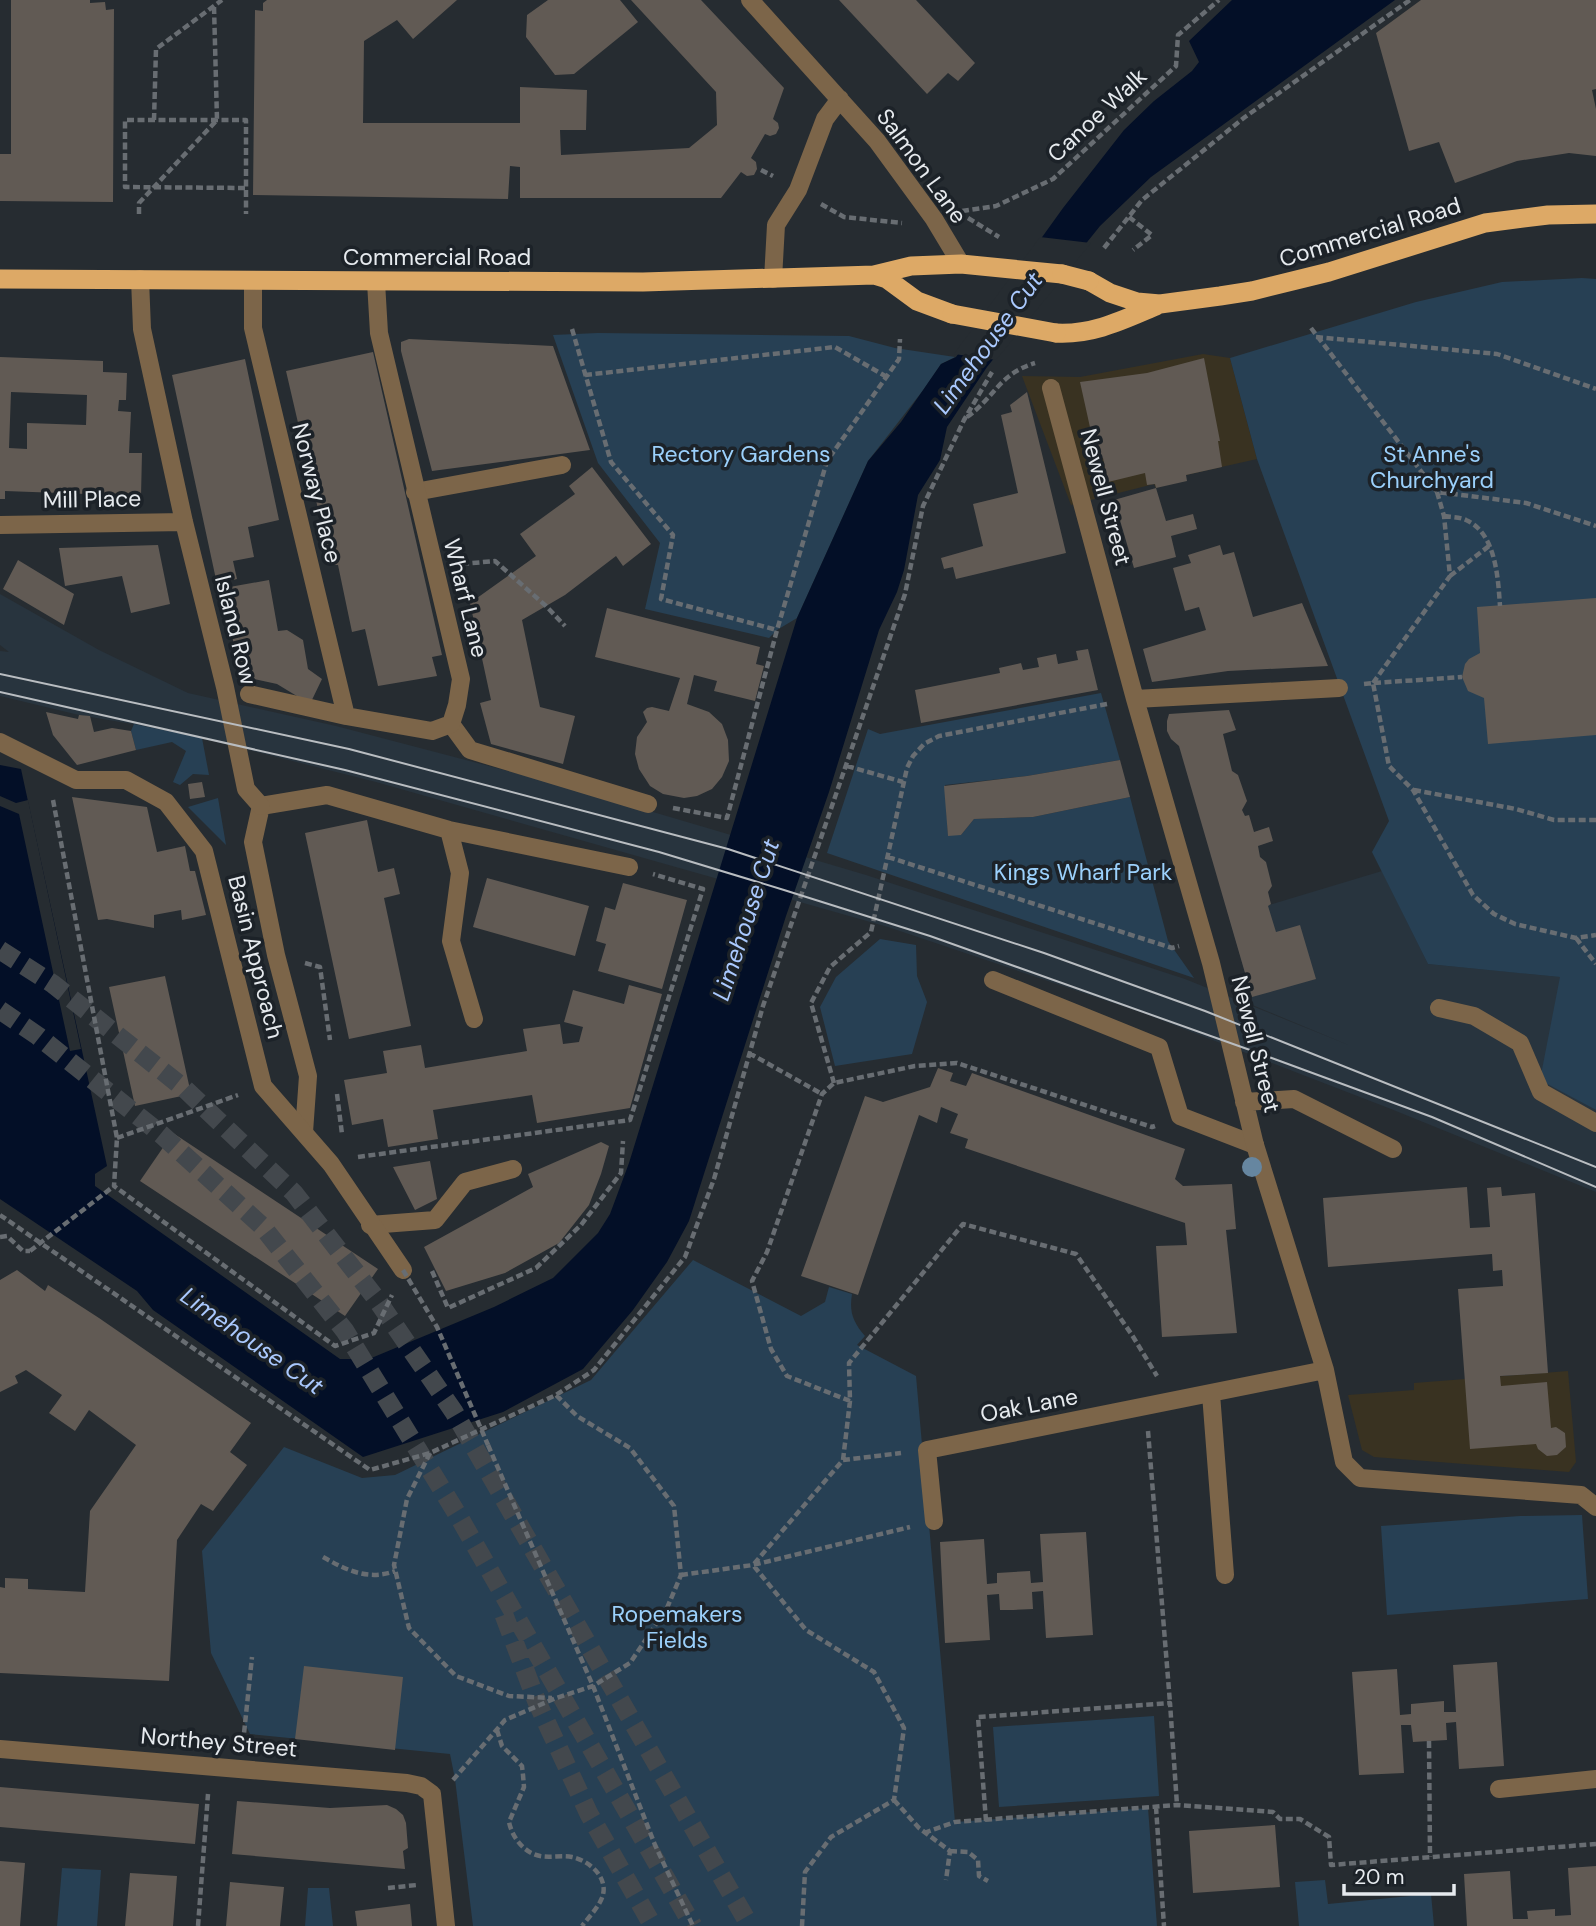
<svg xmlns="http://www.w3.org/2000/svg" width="1596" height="1926" font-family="'DM Sans',sans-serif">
<rect width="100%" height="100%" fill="#262c31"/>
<!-- commercial -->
<path fill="#393221" d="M1203,354l27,4 27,101 -71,16 -30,13 -2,-4 -83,21 -49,-129 58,1z
M1568,1371l8,91 -7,10 -195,-15 -12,-7 -14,-55 66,-5v-7z"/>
<!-- built -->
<path fill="#28343e" d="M0,594l99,56 89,43 148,33 229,60 301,89 319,104 166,67 -101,-42 2,-7 -23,-80 153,-46 46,93 133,13 -20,102 55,31v82l-205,-83 -248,-96 -255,-86 -512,-145 -203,-51 -94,-16 -79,-19v-45l9,1 -9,-7z"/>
<!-- green -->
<path fill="#274054" d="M1582,278l14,1v831l-56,-30 20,-103 -132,-13 -56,-112 17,-31 -132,-362 -27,-101 186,-56 86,-20z
M598,333l251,3 46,12 60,9 -14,7 -17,25 -56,72 -71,157 -20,12 -8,8 -124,-29 15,-66 -62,-80 -45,-128z
M1101,693l19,67 -93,16 -82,9 3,50h13l13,-16 59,-2 97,-20 38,144 26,37 -367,-125 41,-124 12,5z
M134,724l68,14 7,37 -16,-1 -13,11 -7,-3 13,-31 -14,-9 -36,8 -5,-19z
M218,798l8,47 -38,-38z
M880,939l36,6 1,31 10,26 -15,52 -77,12 -15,-59 16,-30z
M693,1260l108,56 24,-14 4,-15 23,7c-3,18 1,28 13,42l-8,9 59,31 39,446 193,-14 9,118h-684l-18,-147 -5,-25 -200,-20 -39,-81 -9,-102 82,-104 78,31 33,-3 196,-95z
M1582,1515l6,84 -201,16 -6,-89 139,-10z
M1154,1716l5,80 -160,11 -6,-80z
M62,1868l39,2 -4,56h-40z
M1325,1880l3,24 103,-10 3,32h-135l-4,-44z
M308,1888h21l4,38h-28z"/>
<!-- water -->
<path fill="#030f27" d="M1232,0h163l-244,177 -51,49 -113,141 -40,60 -7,33 -22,35 -14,75 -7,22 -18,38 -50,162 -43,124 -97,305 -22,41 -34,48 -50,59 -80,43 -140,45 -210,-147 -16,-19 -137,-92v-434l21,4 86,397 -12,8v12l245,173h29l125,-52 59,-29 45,-45 12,-19 19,-51 168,-545 71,-157 33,-39 40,-58 15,-7 107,-149 61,-78 30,-29 38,-30 7,-9 -10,-21z"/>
<!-- pier -->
<path fill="#262c31" d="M1040,237l51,6 -95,117 -42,-6z
M0,796l16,7 12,-3 53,249 -11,2 -51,-237 -19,-8z"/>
<!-- building -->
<path fill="#615a54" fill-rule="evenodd" d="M11,0h79v3l15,-1 1,8 8,-1 -1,193 -113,-1v-47h11z
M267,0h190l-44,39 -16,-19 -33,21 -1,82h157v-36l67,3 -1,40h-26l1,25 128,-7 28,-23 -1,-33 -85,-92h70l83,88 -11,31 5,4 1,5 -3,6 -6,2 -5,-2 -14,24 5,4 1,7 -3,6 -7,1 -6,-4 -20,26h-201v-31l-10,-1 -2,33 -255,-4 2,-185 8,1v-8z
M548,0h72l18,22 -64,52 -19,1 -29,-38 1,-22z
M839,0h77l59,63 -17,18 -10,-8 -21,21z
M1421,0h175v89l-4,1 4,19v47l-27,-3 -52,8 -62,22 -16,-41 -30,9 -33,-118z
M409,339l144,7 37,104 -158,21 -31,-120v-9z
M373,352l69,303 -10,2 5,19 -59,10 -13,-57 -13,3 -14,-67h-7l-45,-194z
M0,357l103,4v11l24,1 -1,27h-7l-1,11 13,1 -2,41h13l-1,43 -136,-5v8h-5zM11,392l76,3 -1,30 -59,-2v26l-18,-1z
M1204,358l16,83h-2l4,26 -36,8 1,6 -31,7 10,33 27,-7 4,15 -26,7 5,21 -42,11 -20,-68 42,-12 -1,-4 -8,1 -2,-12 -37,9 -5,-24 -6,1 -17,-77 67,-9z
M245,359l34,161 -31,7 6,30 -21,4 4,18 -20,5 -45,-209z
M1027,392l39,161 -110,26 -3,-12 -9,2 -3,-11 42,-12 -10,-42 45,-11 -17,-78 11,-3 -2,-7z
M592,467l59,77 -28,22 -7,-10 -51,39 -43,25 18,87 35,9 -12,48 -72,-20 -11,-41 11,-3 -21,-97 66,-47 -16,-22 55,-40 -6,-8z
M158,545l12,59 -39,9 -9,-37 -57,10 -6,-38z
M1220,545l3,10 11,-3 19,65 49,-14 26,63 -100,5 -76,11 -9,-33 63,-19 -7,-23 -14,4 -12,-43 18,-5 -3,-8z
M18,560l56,34 -10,31 -61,-36z
M269,580l9,51 9,-1 16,10 5,29 14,10 -12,25 -33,-20 -33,-7 -1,-14 -6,1 -13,-76z
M1596,598v137l-108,9 -4,-46 -16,-7 -6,-14 3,-13 4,-5 11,-6 -3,-46z
M607,608l153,39 -4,17 8,2 -9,35 -41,-10 3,-10 -23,-6 -7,29 22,8 13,12 6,16 1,21 -7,16 -10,12 -15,7 -13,2 -21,-4 -13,-8 -11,-17 -4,-15 2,-17 10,-15 -4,-10 4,-4 5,-1 17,4 11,-33 -85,-21z
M1088,649l10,41 -177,33 -6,-33 85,-17 -1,-5 22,-5 2,7 16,-3 -2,-9 19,-4 2,10 20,-4 -2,-9z
M1229,710l7,20 -13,4 9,37 6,4 9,26 -5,9 3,6 4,-1 5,17 15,-5 4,14 -15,5 2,11 6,5 6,24 -4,6 3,12 -3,2 8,26 24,-7 16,54 -64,18 -73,-251 -8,-7 -4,-8v-10l2,-7z
M46,712l32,7 1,-4 11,1 4,16 18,-4 19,3 5,19 -59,15 -24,-30z
M1120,760l10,37 -97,20 -59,2 -13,16 -13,1 -4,-50 83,-10z
M202,782l3,15 -15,2 -2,-15z
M72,797l75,10 10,45 28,-6 5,25h5l11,44 -24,5 -1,-10 -27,5v13l-47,-9 -9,1z
M367,820l11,52 16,-4 6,26 -16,4 27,128 -62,13 -44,-206z
M487,878l102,28 -14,50 -102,-29z
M623,883l64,17 -25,89 -64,-18 8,-27 -10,-3 9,-34 10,3z
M165,976l26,118 -56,12 -26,-119z
M629,985l33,9 -32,114 -93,15 -5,-28 -99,15 5,29 -50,8 -5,-28 -31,6 -8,-45 43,-7 -4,-22 38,-6 4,23 102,-17 -4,-22 37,-5 3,20 16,-2 4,-15 -19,-5 9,-32 51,14z
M938,1068l15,5 -3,8 16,5 6,-13 213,76 -10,30 8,7 49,-2 4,45 -10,1 11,103 -75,4 -6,-91 31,-1 -2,-22 -220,-75 3,-9 -18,-6 8,-19 -17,-7 -4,16 -18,-8 -61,180 -57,-19 64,-180 18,6 47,-15z
M173,1133l205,136 -33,47 -205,-135z
M601,1142l8,4 -8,28 -12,31 -30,38 -54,30 -59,18 -22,-44 109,-60 -5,-13z
M430,1161l7,38 -22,11 -22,-43z
M1467,1187l3,41 20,-1 -3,-39 14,-1 1,9 33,-3 13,180 -48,3 1,10 46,-4 4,46 5,-1 9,6 1,14 -9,8 -10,1 -9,-7 -2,-5 -66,5 -12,-160 45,-3 -1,-16 -9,1 -1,-17 -164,13 -5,-69z
M17,1270l28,21 3,-6 51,33 152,105 -21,29 17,13 -34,46 -12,-7 -24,36 -8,141 -169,-8v-86l5,1v-10l23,1v10l57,3 5,-81 46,-66 -47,-35 -14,21 -26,-18 13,-18 -36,-25 -11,6 3,7 -18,9v-112z
M1086,1532l7,103 -47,3 -3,-47 -11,1 1,17 -20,1h-13l-1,-16 -12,1 3,45 -45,3 -5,-101 44,-3 3,45 10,-1v-10l33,-2 1,12 12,-1 -3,-48z
M1497,1662l7,104 -45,3 -3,-47 -10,1 1,17 -34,2 -2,-17h-10l3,48 -45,2 -7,-103 45,-3 3,46 11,-1v-10l33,-3v11h12l-3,-47z
M304,1666l99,11 -8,73 -100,-11z
M0,1787l199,17 -4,40 -195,-17z
M237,1801l93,7 57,-3 9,4 7,6 3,8 2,25 -5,3 2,18 -173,-15z
M1275,1825l5,62 -87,6 -4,-62z
M0,1861l25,2 -5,63h-20z
M1596,1866v60h-129l-3,-52 46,-3 3,48h15l-1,-8 28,-2v7l16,-1 -3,-47z
M130,1873l47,3 -4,50h-48z
M230,1882l54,5 -4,39h-54z
M410,1904l2,22h-55l-2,-15z"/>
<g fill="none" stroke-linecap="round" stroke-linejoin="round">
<!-- trunk-tunnel -->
<path stroke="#43484d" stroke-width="19" stroke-dasharray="19 10" stroke-linecap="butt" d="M0,950l53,34 132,105 109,104 81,104 79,115 296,514
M0,1010l38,26 124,99 100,91 83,105 114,186 234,409
M504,1615l33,87 52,112 64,112"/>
<!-- path -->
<path stroke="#686d72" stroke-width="4.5" stroke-dasharray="7 3.5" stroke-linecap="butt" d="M154,120l2,-71 66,-49
M761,170l12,6
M245,188l-120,-1v-67h121v94
M821,204l23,13 58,6
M962,211l34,-5 57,-27 123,-113 2,-31 41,-35
M139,214v-11l78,-83 -3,-114
M1129,217l23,18 -19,15
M968,218l31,19
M1104,248l38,-48 103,-83 165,-117
M1311,328l126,164
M572,329l39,133 62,73 -12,64 116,31
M1316,337l181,17 99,35
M585,375l250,-28 52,30
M967,417c28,-20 32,-43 68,-54
M1444,516c6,1 16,1 22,4 30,13 32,58 34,86
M462,564l33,-3 51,45 19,20
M1450,576l39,-30
M1373,683l77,-107 -6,-60 -7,-24 89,11 70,23
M1374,683l88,-6
M1364,684l9,-1 16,83 24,24 60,105 21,19 21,10 61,14 20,-3
M847,766l56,16
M1414,790l102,19 38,11h42
M53,800l64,338 -3,48 221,160 39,-13 18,-38
M673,808l54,10 50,-188 50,-169 72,-102 1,-20
M888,857l284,91 7,-2
M1576,938l20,26
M305,963l15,4 10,73
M749,1053l73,41
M834,1083l-23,-80 19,-36 41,-35 36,-164 6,-12 11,-12 15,-8 168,-32
M337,1094l5,40
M117,1138l121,-43
M358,1157l272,-37 73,-231 -50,-15
M0,1215l370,255 60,-17 126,-58 38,-25 91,-113 29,-78 49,-173 142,-412 18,-88 41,-86 28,-48
M0,1237l7,-1 16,15h7
M432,1271l16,37 88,-40 45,-43 40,-52 2,-32
M850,1401l-63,-25 -16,-27 -19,-68 15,-29 55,-158 12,-11 81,-17 42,-3 195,64 3,-1
M1148,1431l22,272
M488,1445l105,241 62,159 38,81
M430,1453l-23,46 -13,66 15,63 47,48 53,20 43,2
M843,1460l7,-59 -1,-38 114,-139 113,30 56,81 25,41
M323,1557c23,13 45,24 72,14
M681,1575l72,-10 157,-38
M497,1730l5,16 20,20 1,9 1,12 -15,35c3,15 15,31 31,34 10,2 22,-1 32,1 19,4 39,23 29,43 -4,9 -13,18 -19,26
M1429,1741l1,116
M243,1743l9,-86
M453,1780l52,-60 51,-22 37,-12 37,-23 37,-55 14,-33 -7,-69 -44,-58 -53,-32 -21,-21
M894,1800l25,28 31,23 -4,29
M1156,1807l8,119
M986,1821l-8,-104 192,-14 7,102
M924,1833l31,-11 222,-17 96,7 7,7h20l29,18 2,28 265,-21
M950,1851l18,1 10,8 1,16 9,5
M388,1888l29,-3
M198,1926l10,-132
M802,1926l3,-54 26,-35 63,-37 10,-72 -30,-56 -68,-42 -53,-65 90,-105 58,-7"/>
<!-- service -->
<path stroke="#7c6549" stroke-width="18" d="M415,492l147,-27
M451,724l19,26 178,54
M449,830l11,43 -9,68 23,78
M993,980l166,67 21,69 75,29
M1439,1008l35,8 46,27 21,49 55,31
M304,1132l4,-56 -32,-121 -23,-113 8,-36 66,-11 122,35 180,37
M370,1225l65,-5 30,-38 48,-13"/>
<!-- minor -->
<path stroke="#7c6549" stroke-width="18" d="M750,0l127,141 57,78 27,45
M140,279l2,50 42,193 41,165 21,102 15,17
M773,279l3,-54 22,-35 27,-71 15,-20
M253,281v47l93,388
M1051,388l84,311 76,264 44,182 70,225 19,92 16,16 221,17 15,12
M0,525l184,-3
M249,694l97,22 86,15 19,-7 6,-19 4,-26 -82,-346 -3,-51
M1135,699l204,-11
M0,742l76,38h50l40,22 38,49 59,235 68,78 72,106
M1244,1102l50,-3 99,50
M1211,1394l14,181
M934,1521l-7,-71 398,-80
M0,1749l407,34 14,3 11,8 14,132
M1499,1789l97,-10"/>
<!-- trunk -->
<path stroke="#dda966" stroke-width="19" d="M874,275l13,4 30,22 35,13
M0,279l643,3 231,-7 37,-9 50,-2 101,10
M1089,281l21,12 27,9 23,2 60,-8 32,-5 77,-19 156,-49 63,-8 48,-1
M1056,333c37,2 67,-13 100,-27"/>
<!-- tram -->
<path stroke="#b9bdc1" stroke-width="2" d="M0,674l349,75 379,100 316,104 161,58 391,156
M0,692l345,78 314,82 125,38 146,46 320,114 182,67 164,70"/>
<!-- path-bridge -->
<path stroke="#686d72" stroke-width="4.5" stroke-dasharray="7 3.5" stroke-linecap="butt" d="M30,1251l84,-65
M403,1270l34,57 51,118"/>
<!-- trunk-bridge -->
<path stroke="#dda966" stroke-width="19" d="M1062,274l27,7
M952,314l104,19"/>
</g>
<!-- trees -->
<circle fill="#6686a0" cx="1252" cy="1167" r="10"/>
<g text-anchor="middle" stroke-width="7" stroke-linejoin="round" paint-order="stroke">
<!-- street labels -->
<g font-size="23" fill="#e6eaee" stroke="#1c2228">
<text transform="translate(1097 115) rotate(-43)" y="8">Canoe Walk</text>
<text transform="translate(922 166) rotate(54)" y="8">Salmon Lane</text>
<text transform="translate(1370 232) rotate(-17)" y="8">Commercial Road</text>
<text x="437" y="265">Commercial Road</text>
<text transform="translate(317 493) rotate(76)" y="8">Norway Place</text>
<text transform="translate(1106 497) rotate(75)" y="8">Newell Street</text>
<text transform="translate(92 499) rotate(-1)" y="8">Mill Place</text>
<text transform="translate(466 598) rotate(76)" y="8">Wharf Lane</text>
<text transform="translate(236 630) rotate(76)" y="8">Island Row</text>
<text transform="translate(256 957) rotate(76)" y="8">Basin Approach</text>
<text transform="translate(1256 1044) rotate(76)" y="8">Newell Street</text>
<text transform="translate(1029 1405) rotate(-11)" y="8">Oak Lane</text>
<text transform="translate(219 1742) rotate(5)" y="8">Northey Street</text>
</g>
<!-- park labels -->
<g font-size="23" fill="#9bd0fb" stroke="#1c2228">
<text x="741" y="462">Rectory Gardens</text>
<text x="1432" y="462">St Anne's<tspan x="1432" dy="26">Churchyard</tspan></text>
<text x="1083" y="880">Kings Wharf Park</text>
<text x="677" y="1622">Ropemakers<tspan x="677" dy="26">Fields</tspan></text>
</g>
<!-- water labels -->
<g font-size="24" font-style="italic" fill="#aac9fe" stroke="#1c2228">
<text transform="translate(988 343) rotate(-54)" y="8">Limehouse Cut</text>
<text transform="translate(746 920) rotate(-72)" y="8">Limehouse Cut</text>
<text transform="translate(252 1341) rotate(35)" y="8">Limehouse Cut</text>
</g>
</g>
<!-- scale -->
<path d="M1344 1884v10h110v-10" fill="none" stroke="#e6eaee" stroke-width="3.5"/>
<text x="1354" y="1884" font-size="21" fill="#e6eaee" stroke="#1c2228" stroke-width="5" paint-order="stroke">20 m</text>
</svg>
